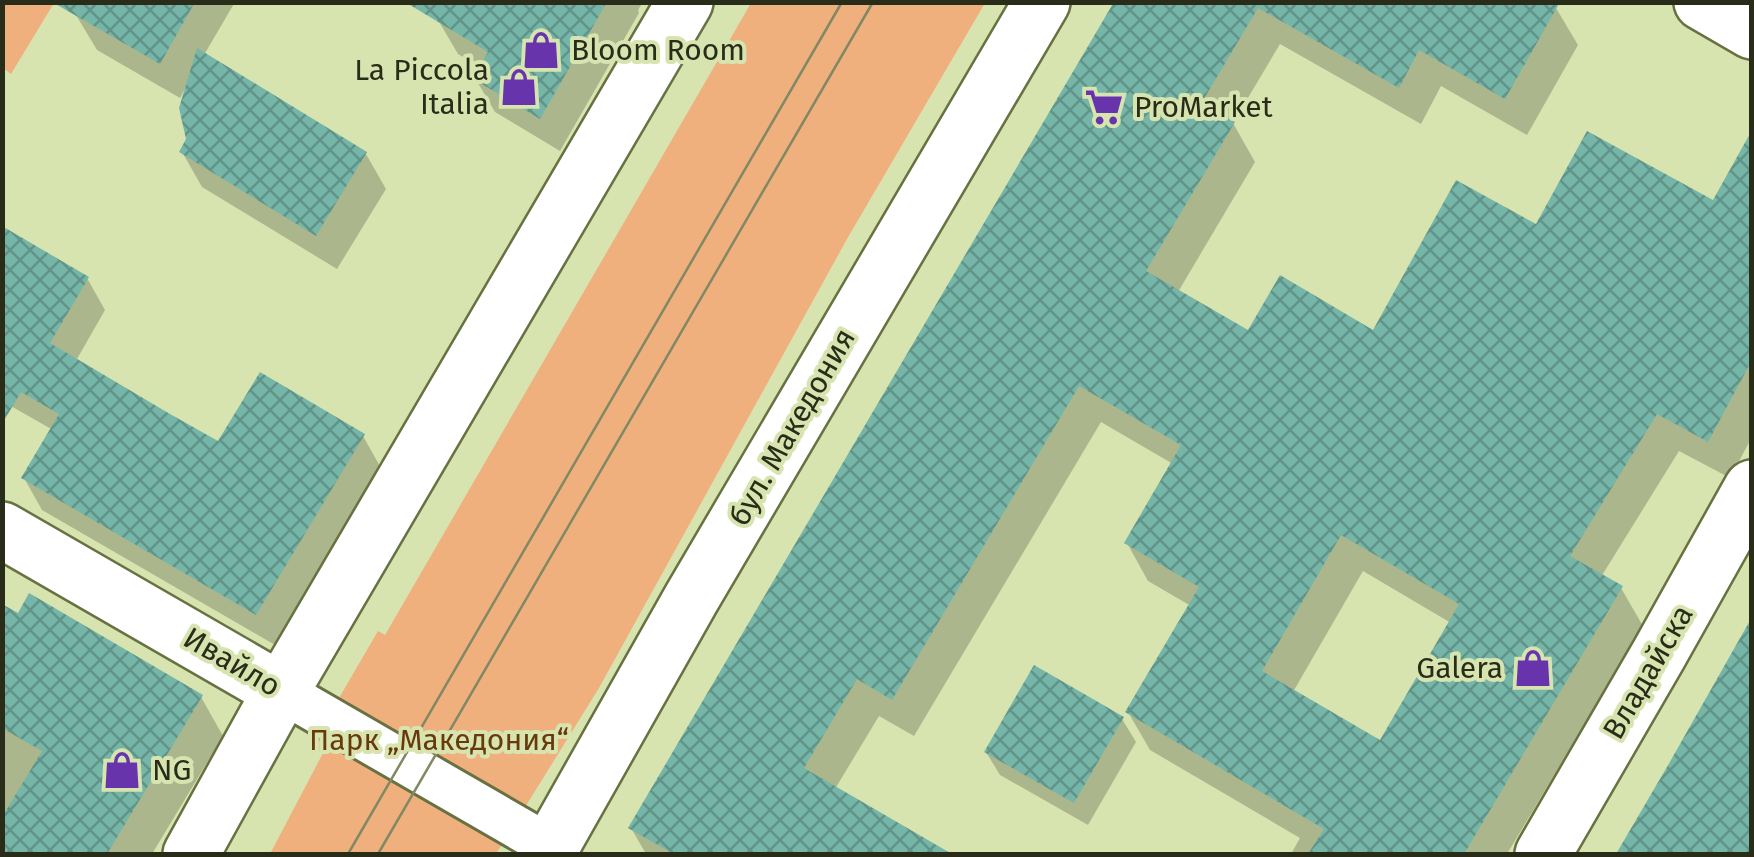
<svg xmlns="http://www.w3.org/2000/svg" width="1754" height="857" font-family="'Fira Sans',sans-serif">
<defs>
<pattern id="building-cross-hatch" width="8" height="8" patternUnits="userSpaceOnUse" patternTransform="scale(2.5)"><rect width="8" height="8" fill="#75b6a8"/><path d="M0 0l8 8M0 8l8-8" fill="none" stroke="#609488"/></pattern>
</defs>
<rect width="100%" height="100%" fill="#d7e4b0"/>
<!-- park -->
<path fill="#f0b07d" d="M3,3h51l-43,71 -8,-6z
M751,3h234l-138,236 -248,449 -103,166h-226l53,-101 -12,-7 67,-115 7,4z"/>
<!-- shadow -->
<path fill="#0003" fill-rule="evenodd" d="M83,2h152l-31,53 162,99 20,35 -49,80 -135,-82 -20,-35 7,-13 -4,-50 -5,9 -83,-48 -21,-35z
M449,2h194l-5,8 1,3 -79,138 -65,-39 -20,-34 6,-10 -23,-14 -20,-34z
M1118,2l438,6 22,37 -51,90 -86,-49 -20,38 -141,-80 -47,79 22,39 -77,130 71,42 125,-1 378,16v88l-22,41 -51,-27 -78,126 20,11 22,38 -136,228h-216l9,-16 -150,-88 -22,-38 63,-106 -43,-25 -21,-38 46,-79 -72,-42 -187,314 -35,-20 -44,73 113,65h-302l-15,-26zM1363,571l88,52 -70,120 -88,-51z
M87,278l18,32 -28,49 141,86 145,-9 18,32 -106,177 -233,-135 -18,-32 29,-48 -51,-29z
M2,606l199,91 22,39 -71,118h-150z
M1752,624v230h-133z
M1122,719l14,23 -48,83 -88,-50 -14,-23z"/>
<!-- building -->
<path fill="url(#building-cross-hatch)" fill-rule="evenodd" d="M52,2h143l-35,62z
M405,2h202l-67,117 -68,-41 16,-26z
M1114,2h446l-55,97 -86,-49 -20,38 -141,-80 -56,94 33,20 -89,149 102,59 32,-55 93,55 83,-150 80,44 51,-93 126,69 39,-70v230l-44,82 -51,-28 -87,142 53,30 -159,268h-156l16,-25 -199,-117 74,-125 -75,-44 57,-98 -102,-59 -187,314 -35,-21 -53,89 148,86h-278l-46,-26zM1341,535l118,69 -79,136 -118,-69z
M197,48l170,104 -51,84 -137,-84 7,-13 -7,-31z
M2,226l87,51 -39,66 120,71 48,27 42,-69 105,62 -109,181 -235,-137 38,-64 -38,-22 -19,32z
M29,593l174,102 -96,159h-105v-37l40,-66 -40,-23v-124l16,9z
M1752,617v237h-136l51,-87z
M1034,665l90,52 -50,86 -90,-51z"/>
<g fill="none" stroke-linecap="round" stroke-linejoin="round">
<!-- pedestrian casing -->
<g stroke="#677142" stroke-width="48">
<path id="pedestrian" d="M281,691l270,156"/>
</g>
<!-- minor casing -->
<g stroke="#677142" stroke-width="60">
<path id="minor" d="M1702,2l50,29
M2,530l279,161
M191,854l90,-163 404,-689
M547,854l144,-255 351,-597
M1543,854l116,-200 93,-166"/>
</g>
<!-- pedestrian -->
<use href="#pedestrian" stroke="#fff" stroke-width="42"/>
<!-- minor -->
<use href="#minor" stroke="#fff" stroke-width="55"/>
<!-- tram -->
<path stroke="#808864" stroke-width="2.5" d="M348,854l494,-852
M378,854l495,-852"/>
</g>
<!-- icons -->
<defs>
<g id="shop-bare" transform="scale(3)"><path d="M-5-2.5h2.3a2.7 3.5 0 0 1 5.4 0H5L5.5 6h-11ZM-1.5-2.5h3a1.5 2.3 0 0 0-3 0Z" fill="#6834ab" stroke="#d7e4b0" stroke-width="2.5" paint-order="stroke"/></g>
<g id="supermarket-bare" transform="scale(3)"><path d="M-6-5.5h2.5l.6 2H6L4.5 2H-2.5L-4.4-4H-6ZM-1.5 3.2a1.3 1.3 0 1 0 .1 0ZM3 3.2a1.3 1.3 0 1 0 .1 0Z" fill="#6834ab" stroke="#d7e4b0" stroke-width="2.5" paint-order="stroke"/></g>
</defs>
<g fill-rule="evenodd">
<use href="#shop-bare" x="541" y="50"/>
<use href="#shop-bare" x="519" y="87"/>
<use href="#supermarket-bare" x="1104" y="107"/>
<use href="#shop-bare" x="1533" y="668"/>
<use href="#shop-bare" x="122" y="770"/>
</g>
<g text-anchor="middle" stroke-width="8" stroke-linejoin="round" paint-order="stroke">
<!-- poi labels -->
<g font-size="30" fill="#282c18" stroke="#d7e4b0" text-anchor="start">
<text x="571" y="60">Bloom Room</text>
<text x="489" y="80" text-anchor="end">La Piccola<tspan x="489" dy="34">Italia</tspan></text>
<text x="1134" y="117">ProMarket</text>
<text x="1503" y="678" text-anchor="end">Galera</text>
<text x="152" y="780">NG</text>
</g>
<!-- street labels -->
<g font-size="30" fill="#282c18" stroke="#d7e4b0">
<text transform="translate(792 427) rotate(-60)" y="10">бул. Македония</text>
<text transform="translate(232 662) rotate(30)" y="10">Ивайло</text>
<text transform="translate(1648 672) rotate(-60)" y="10">Владайска</text>
</g>
<!-- park labels -->
<g font-size="30" fill="#68390b" stroke="#d7e4b0">
<text x="439" y="750">Парк „Македония“</text>
</g>
</g>
<!-- border -->
<rect width="1754" height="857" fill="none" stroke="#282c18" stroke-width="10"/>
</svg>
